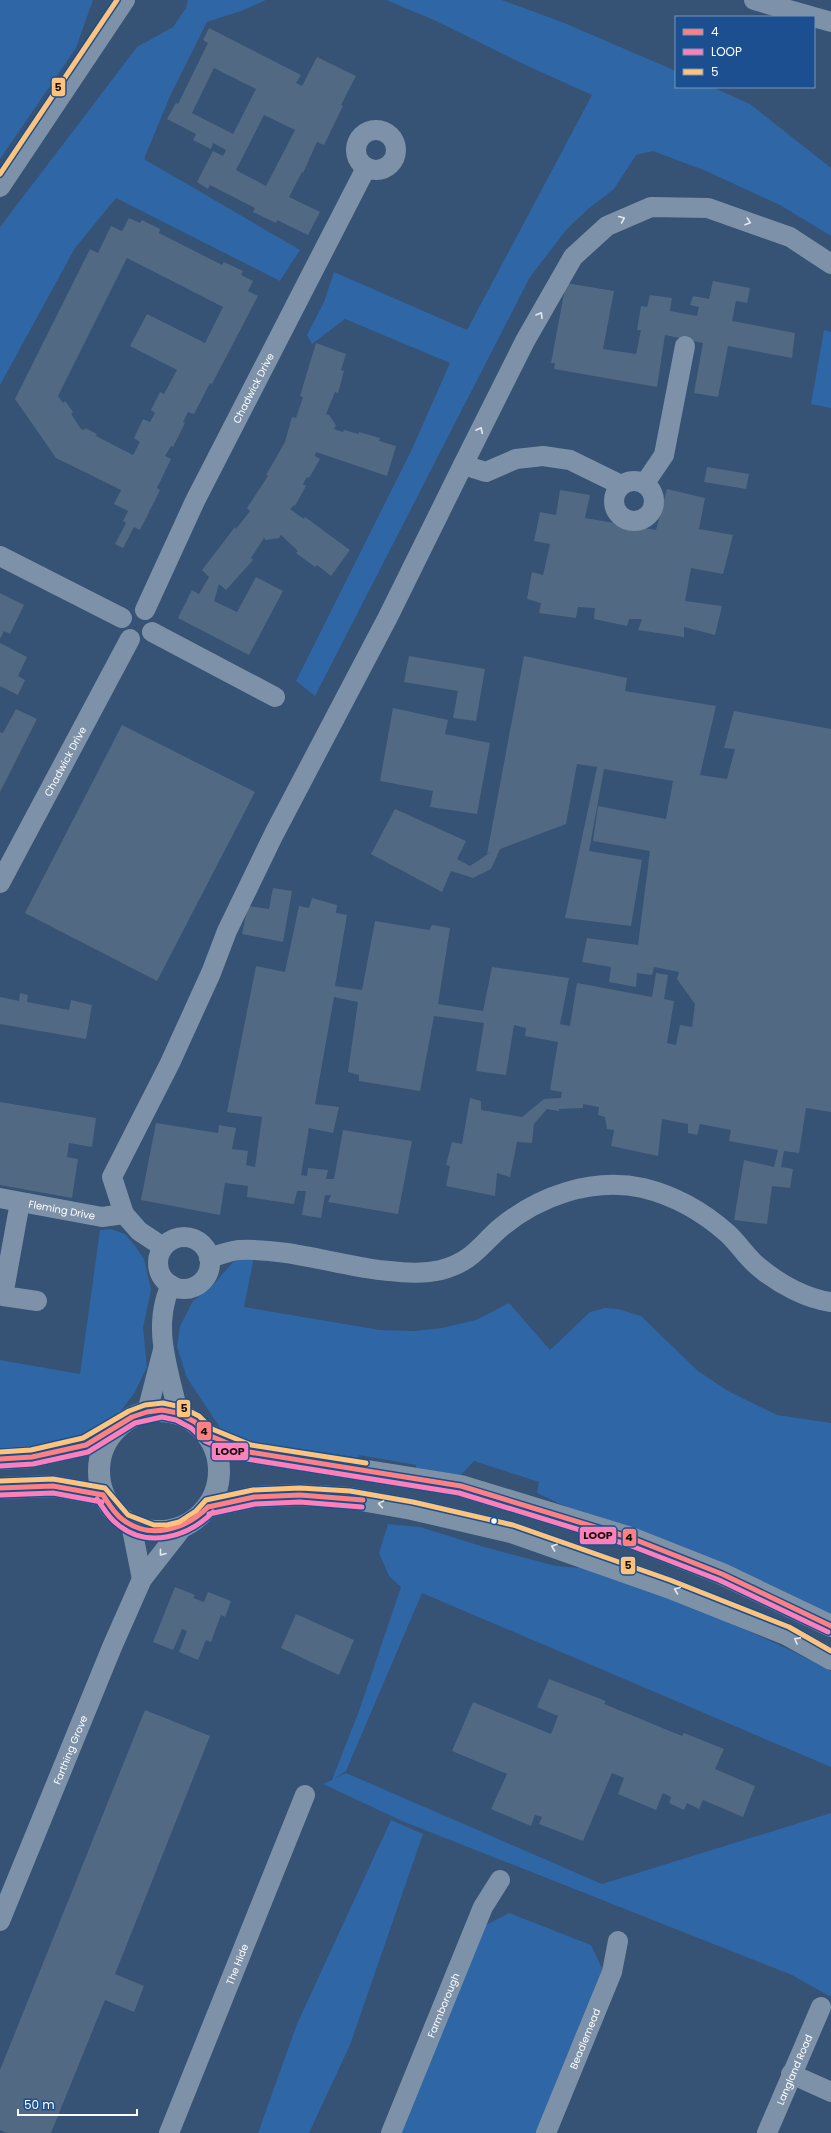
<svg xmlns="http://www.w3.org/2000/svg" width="831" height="2133" font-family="Poppins,sans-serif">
<rect width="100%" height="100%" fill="#365274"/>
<!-- green -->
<path fill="#2f66a5" d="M0,0h93l-17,48 -76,111z
M188,0h78l-25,11 -34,11 -36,72 -27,65 156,91 -20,31 -164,-83 -41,50 -75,137v-158l137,-180 36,-20 13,-19z
M386,0h116l60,22 114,49v16h36l38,17 81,64v68l-51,-31 -74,-34 -53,-20 -17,4 -22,34 -26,20 -21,20 -37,48 -215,419 -19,-15 116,-232 38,-86 -105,-44 -33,25 -5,-9 17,-33 10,-30 133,58 125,-235 -71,-32 -87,-43z
M824,330l7,2v76l-20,-4z
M111,1229l14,5 10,12 9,13 7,31 -8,38 4,39 -12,25 -15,20 -17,15 -48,17 -55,6v-90l80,14 20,-144z
M250,1256l4,1 -10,50 136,23 34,1 28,-3 34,-8 33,-17 41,47 40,-38 15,-4 13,1 23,7 57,55 30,20 49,24 54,8v197l-250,-106 -44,-21 2,-11 -65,-21 -13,14 -45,-4v-6l-57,-10 -2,8 -106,-16 -28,-15 -36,-54 -10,-31 3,-21 13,-25 20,-16 20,-23z
M388,1524l32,3 64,20 72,19 38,3 77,27 121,55 39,20v96l-409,-174 -76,178 -11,7 11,-5 256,111 229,-71v184l-39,-22 -390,-154 -79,-37 9,-4 27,-69 42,-124 -12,-11 -10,-23z
M391,1820l32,14 -73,211 -41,88h-51l39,-109z
M509,1913l82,32 12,25 -67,163h-135l81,-206z"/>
<!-- building -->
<path fill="#526984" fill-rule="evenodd" d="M209,28l92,47 -5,8 6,3 15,-29 39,19 -15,29 2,1 -19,39 -7,-3 -14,31 -1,-1 -13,25 31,15 -12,23 -31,-15 -1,3 -23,-11 2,-4 -45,-23 -2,4 -11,-7 16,-31 10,5 3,-6 -13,-7 -2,6 -18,-9 3,-6 -29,-15 9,-16 2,1 30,-61 -5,-3zM214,68l42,21 -23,45 -41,-21zM264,115l31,15 -29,56 -30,-16z
M129,218l11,5 2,-3 18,9 -1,4 63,32 2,-3 19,9 -2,4 12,6 -5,10 10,5 -46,88 -2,-1 -16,31 -6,-2 -5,10 2,1 -12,24 -2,-1 -6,10 6,3 -14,29 3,2 -20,40 -6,-3 -11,21 -8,-4 11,-21 -3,-2 5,-10 -14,-7 7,-14 -65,-32 -41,-59 75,-150 8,4 13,-27 11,5zM127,258l96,49 -18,36 -58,-29 -17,32 47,24 -13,24 -4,-2 -9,18 4,3 -5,9 -7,-3 -9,19 6,4 -7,13 -37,-19 1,-2 -12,-6 -1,2 -3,-1 -10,-15 2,-2 -8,-11 -2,2 -5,-7z
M713,281l37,7 -3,15 -11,-2 -4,20 63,12 -3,25 -64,-12 -10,51 -24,-4 9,-50 -38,-8 -8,52 -103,-18 1,-6h-4l15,-80 48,8 -11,58 33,5 5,-24h-4l4,-24 6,1 3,-12 22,3 -2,13 27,5 2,-9 -9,-2 3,-9 16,3z
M316,343l30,11 -5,16 3,1 -6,22 -3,-1 -9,22 3,1 7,10 -2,4 9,3 1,-2 14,4 1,-2 21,6 -1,3 17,5 -9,30 -71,-24 -1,4 5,3 -11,19 -2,-1 -4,7 3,2 -11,20 -1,-1 -4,4 14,10 1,-2 45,33 -19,26 -14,-11 -2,2 -19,-14 2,-2 -17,-16 -2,3 -13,2 -2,-2 -13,20 2,2 -27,30 -7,-6 -5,17 23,11 19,-35 27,14 -34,64 -71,-37 14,-28 7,4 10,-17 -7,-7 33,-43 1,2 14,-18 -3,-3 21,-32 -2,-1 19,-33 7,-25 4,1 7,-21 -3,-1z
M707,467l42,7 -3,15 -42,-7z
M667,489l38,9 -6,31 34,6 -10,39 -32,-6 -6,33 37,5 -7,29 -31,-8v10l-46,-7 4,-11h-13l-2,7 -33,-7 1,-11 -17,-1 -2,11 -37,-5 2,-10 -14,-4 5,-27 11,3 7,-31 -16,-3 6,-29 16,3 4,-25 30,5 -5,23 71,12z
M0,593l24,12 -14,29 -6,-3 -4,8z
M0,643l27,14 -9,19 7,4 -7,15 -18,-9z
M409,656l76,13 -9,52 -23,-3 5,-27 -54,-9z
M524,656l103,22 -2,13 91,15 -16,69 27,4 8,-30 -11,-1 10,-37 97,18v383l-25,-4 -7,45 -15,-2 -3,16 12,2 -3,19 -18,-2 -5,38 -33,-4 10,-60 30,7 4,-17 -49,-9 2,-11 -31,-6 -3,11 -9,-2v-9l-26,-5 -4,37 -47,-10 3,-16 -7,-1 -2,-12 -7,-2 1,-8 -16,-3v4l-24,1v2l-12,-2 -13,15 -2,19 -15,-1 -7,35 -13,-4 -2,23 -49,-10 4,-20 -4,-1 6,-23 10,2 8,-46 11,3v9l41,7 22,-18 17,-1 1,-6 -12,-2 8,-48 -33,-6 1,-8 -12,-3 -8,50 -30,-4 8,-48 -50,-7 -14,75 -61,-10v-6l-11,-3 10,-70 -24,-5 -19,107 24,3 -6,26 -24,-5 -8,47 6,1 1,-8 20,2 -2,9h8l9,-49 69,11 -14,73 -70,-12 3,-7h-6l-4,23 -19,-3 4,-24h-9l-3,13 -47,-7 1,-11 -23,-3 -5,32 -79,-15 15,-77 62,10 1,-8 17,3 -4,21 16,2 -2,14 9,2 7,-50 -35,-5 29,-146 29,6 14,-66 10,2 3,-10 25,7 -1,8 11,2 -12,71 27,4 13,-69 54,9 3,-5 18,3 -12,76 45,7 9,-44 77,11 -9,46 10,2 7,-43 75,14 4,-24 12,2 -4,24 10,2 -7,42 9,2 4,-20 12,2 3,-23 -18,-25 2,-7 -25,-5 -2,8 -15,-2 -1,14 -27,-5 2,-15 -29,-5 5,-24 51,7 12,-94 -57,-10 5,-35 68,13 7,-38 -69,-12 -15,82 53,9 -11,66 -66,-8 32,-151 -20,-3 -11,60 -66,25 -9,20 -18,9 -22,-7 -9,21 -71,-38 24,-45 71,32 -9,18 13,7 21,-14 -4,2z
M393,708l55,12 -3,14 45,9 -13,71 -47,-7 3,-16 -53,-10z
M16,709l21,10 -37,73v-60l3,1z
M122,725l133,67 -98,189 -132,-68z
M273,888l19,3 -9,51 -41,-8 6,-28 21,3z
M20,993l8,2 -1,7 42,8 2,-10 21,5 -6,34 -86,-15v-27l19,4z
M0,1102l96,16 -4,29 -23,-4 -2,14 11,2 -6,39 -72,-13z
M175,1587l20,8 -2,3 11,4 4,-10 23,9 -6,16 -4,-2 -10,27 -5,-2 -8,20 -19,-8 8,-21 -5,-2 -9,21 -20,-8z
M296,1614l58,26 -15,35 -58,-27z
M549,1679l57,22 -2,3 78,32 2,-3 40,16 -9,20 40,17 -12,31 -40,-17 -4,9 -12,-6 -3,7 -15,-7 2,-6 -8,-4 -7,17 -38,-16 6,-16 -12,-5 -29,68 -44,-17 3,-7 -7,-2 -4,11 -40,-17 16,-35 -55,-23 21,-49 78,32 7,-18 -21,-9z
M145,1710l65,26 -95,238 29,12 -10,26 -29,-12 -54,133h-44l-7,-3v-60z"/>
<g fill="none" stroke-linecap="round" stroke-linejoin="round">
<!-- minor -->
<g stroke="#7d92a8" stroke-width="20">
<path d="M754,0l77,22"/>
<circle cx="376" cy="150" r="20"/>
<path d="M0,187l125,-187"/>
<path d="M463,465l62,-124 48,-84 34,-31 44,-19 57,1 82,29 41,27"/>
<circle cx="634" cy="501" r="20"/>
<path d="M645,483l19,-28 21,-109"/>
<path d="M0,556l122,62"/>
<path id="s1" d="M145,610l50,-109 171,-333"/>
<path d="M152,632l123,65"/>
<path id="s2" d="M0,883l130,-244"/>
<path id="s3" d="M0,1198l102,19 22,-3"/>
<path d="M20,1202l-17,94 34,5"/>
<circle cx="184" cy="1263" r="26"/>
<path d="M163,1247l-24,-16 -15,-17 -12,-37 58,-114 41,-90 16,-42 47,-97 114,-217 75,-152 23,7 30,-13 27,-3 27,4 51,25"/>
<path d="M209,1258c10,-3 20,-7 30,-8 47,-2 94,14 140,20 21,2 41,5 62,0 30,-8 37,-22 58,-41 39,-33 93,-52 144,-41 33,8 59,23 84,45 12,11 21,26 33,35 19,16 47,31 71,34"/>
<path d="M171,1285c-20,42 -2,85 7,128"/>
<path d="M147,1412l16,-62"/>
<path d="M131,1524l11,55"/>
<path id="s4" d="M0,1921l112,-274 30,-68 40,-51"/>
<path d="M791,2074l40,18"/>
<path id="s5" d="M169,2133l136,-338"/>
<path id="s6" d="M391,2133l92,-226 17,-27"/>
<path id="s7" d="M546,2133l66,-161 6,-31"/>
<path id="s8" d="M767,2133l54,-126"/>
</g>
<!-- highway -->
<path stroke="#7e92a7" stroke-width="22" d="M99 1471a60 60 0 1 1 120 0a60 60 0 1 1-120 0Z
M208,1435l41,17 212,34 170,52 91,36 109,52
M0,1459l32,-2 54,-12 29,-17
M0,1488l53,-2 50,9
M208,1507l46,-10 46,-2 50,3 62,11 99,23 157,55 118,47 45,25"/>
<!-- bus-1 casing -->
<g stroke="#1b4f8f" stroke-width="8">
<path id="bus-1" d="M0,1459l32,-2 54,-12 46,-28 15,-5 15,-2 16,3 17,9 13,13 41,17 212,34 170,52 91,36 109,52
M0,1488l53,-2 50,9
M103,1495c6,9 11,18 19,24 28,22 64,10 86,-12
M208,1507l46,-10 46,-2 63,5"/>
</g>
<!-- bus-2 casing -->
<g stroke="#1b4f8f" stroke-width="8">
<path id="bus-2" d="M0,1466l33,-2 55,-12 47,-29 27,-6 14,3 15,8 14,13 42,18 212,34 170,52 90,35 109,52
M0,1495l53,-2 49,9
M97,1499c6,8 11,18 19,24 30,27 72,14 97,-11
M209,1514l46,-10 45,-2 62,5"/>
</g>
<!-- bus-3 casing -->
<g stroke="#1b4f8f" stroke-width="8">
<path id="bus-3" d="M0,174l117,-174
M0,1452l31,-2 52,-12 46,-27 16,-6 18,-2 18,4 18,9 13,13 39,16 115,18
M0,1481l53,-2 52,9 23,27 26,10h13l12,-3 17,-11 10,-11 47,-10 47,-2 50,3 63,11 100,23 157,55 119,47 42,24"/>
</g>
<!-- bus-1 -->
<use href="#bus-1" stroke="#ff8083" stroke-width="5"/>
<!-- bus-2 -->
<use href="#bus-2" stroke="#ff80b9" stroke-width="5"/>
<!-- bus-3 -->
<use href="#bus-3" stroke="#ffc37b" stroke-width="5"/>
</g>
<!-- one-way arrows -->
<defs><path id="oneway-chevron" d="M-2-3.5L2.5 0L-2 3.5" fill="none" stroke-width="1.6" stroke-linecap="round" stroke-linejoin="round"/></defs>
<g stroke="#e5e9ee">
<use href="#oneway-chevron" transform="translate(622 219) rotate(-23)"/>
<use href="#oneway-chevron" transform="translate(748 222) rotate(19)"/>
<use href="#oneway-chevron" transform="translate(540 315) rotate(-60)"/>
<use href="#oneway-chevron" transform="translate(480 430) rotate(-64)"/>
<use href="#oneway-chevron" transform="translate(162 1553) rotate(128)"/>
</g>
<g stroke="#e5e9ed">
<use href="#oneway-chevron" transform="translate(381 1504) rotate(-170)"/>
<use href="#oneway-chevron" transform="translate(554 1547) rotate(-161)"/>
<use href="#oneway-chevron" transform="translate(677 1590) rotate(-158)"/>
<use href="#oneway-chevron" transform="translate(797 1640) rotate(-151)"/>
</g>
<!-- markers -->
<circle fill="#fff" stroke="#1b4f8f" stroke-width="1.5" cx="494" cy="1521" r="3.5"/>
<g text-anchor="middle" stroke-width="3" stroke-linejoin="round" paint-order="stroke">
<!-- street labels -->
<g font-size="10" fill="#fff" stroke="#1b4f8f">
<text dy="4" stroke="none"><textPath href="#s1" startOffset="247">Chadwick Drive</textPath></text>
<text dy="4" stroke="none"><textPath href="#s2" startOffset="138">Chadwick Drive</textPath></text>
<text dy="4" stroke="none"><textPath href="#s3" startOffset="63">Fleming Drive</textPath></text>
<text dy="4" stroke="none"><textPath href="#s4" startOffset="185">Farthing Grove</textPath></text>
<text dy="4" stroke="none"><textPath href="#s5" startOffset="182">The Hide</textPath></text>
<text dy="4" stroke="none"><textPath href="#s6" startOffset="138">Farmborough</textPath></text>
<text dy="4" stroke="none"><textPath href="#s7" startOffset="102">Beadlemead</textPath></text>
<text dy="4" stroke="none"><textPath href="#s8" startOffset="69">Langland Road</textPath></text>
</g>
</g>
<g stroke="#1b4f8f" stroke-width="1.5">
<rect x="51" y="77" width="15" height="20" rx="4" fill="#ffc37b"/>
<rect x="176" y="1399" width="15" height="19" rx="4" fill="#ffc37b"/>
<rect x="196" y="1421" width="16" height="20" rx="4" fill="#ff8083"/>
<rect x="211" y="1442" width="38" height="19" rx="4" fill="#ff80b9"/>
<rect x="579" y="1526" width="38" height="19" rx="4" fill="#ff80b9"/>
<rect x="622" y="1528" width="15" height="19" rx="4" fill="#ff8083"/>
<rect x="620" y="1556" width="16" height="19" rx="4" fill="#ffc37b"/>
</g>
<g font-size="11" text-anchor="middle" font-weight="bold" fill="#111">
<text x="58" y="91">5</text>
<text x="184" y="1412">5</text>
<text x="204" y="1435">4</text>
<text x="230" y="1455">LOOP</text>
<text x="598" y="1539">LOOP</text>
<text x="629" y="1541">4</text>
<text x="628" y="1569">5</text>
</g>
<!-- legend -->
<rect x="675" y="16" width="140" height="72" fill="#1b4f8f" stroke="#7695bc"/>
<rect x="683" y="29" width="20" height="6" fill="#ff8083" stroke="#7695bc"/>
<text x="711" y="36" font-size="12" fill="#ffffff">4</text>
<rect x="683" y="49" width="20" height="6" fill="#ff80b9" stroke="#7695bc"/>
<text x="711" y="56" font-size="12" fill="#ffffff">LOOP</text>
<rect x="683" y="69" width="20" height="6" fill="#ffc37b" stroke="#7695bc"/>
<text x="711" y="76" font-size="12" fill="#ffffff">5</text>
<!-- scale -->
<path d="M18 2109v6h119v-6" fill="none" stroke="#ffffff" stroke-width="2"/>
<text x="24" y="2109" font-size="12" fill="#ffffff" stroke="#1b4f8f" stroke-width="3" paint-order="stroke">50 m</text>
</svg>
